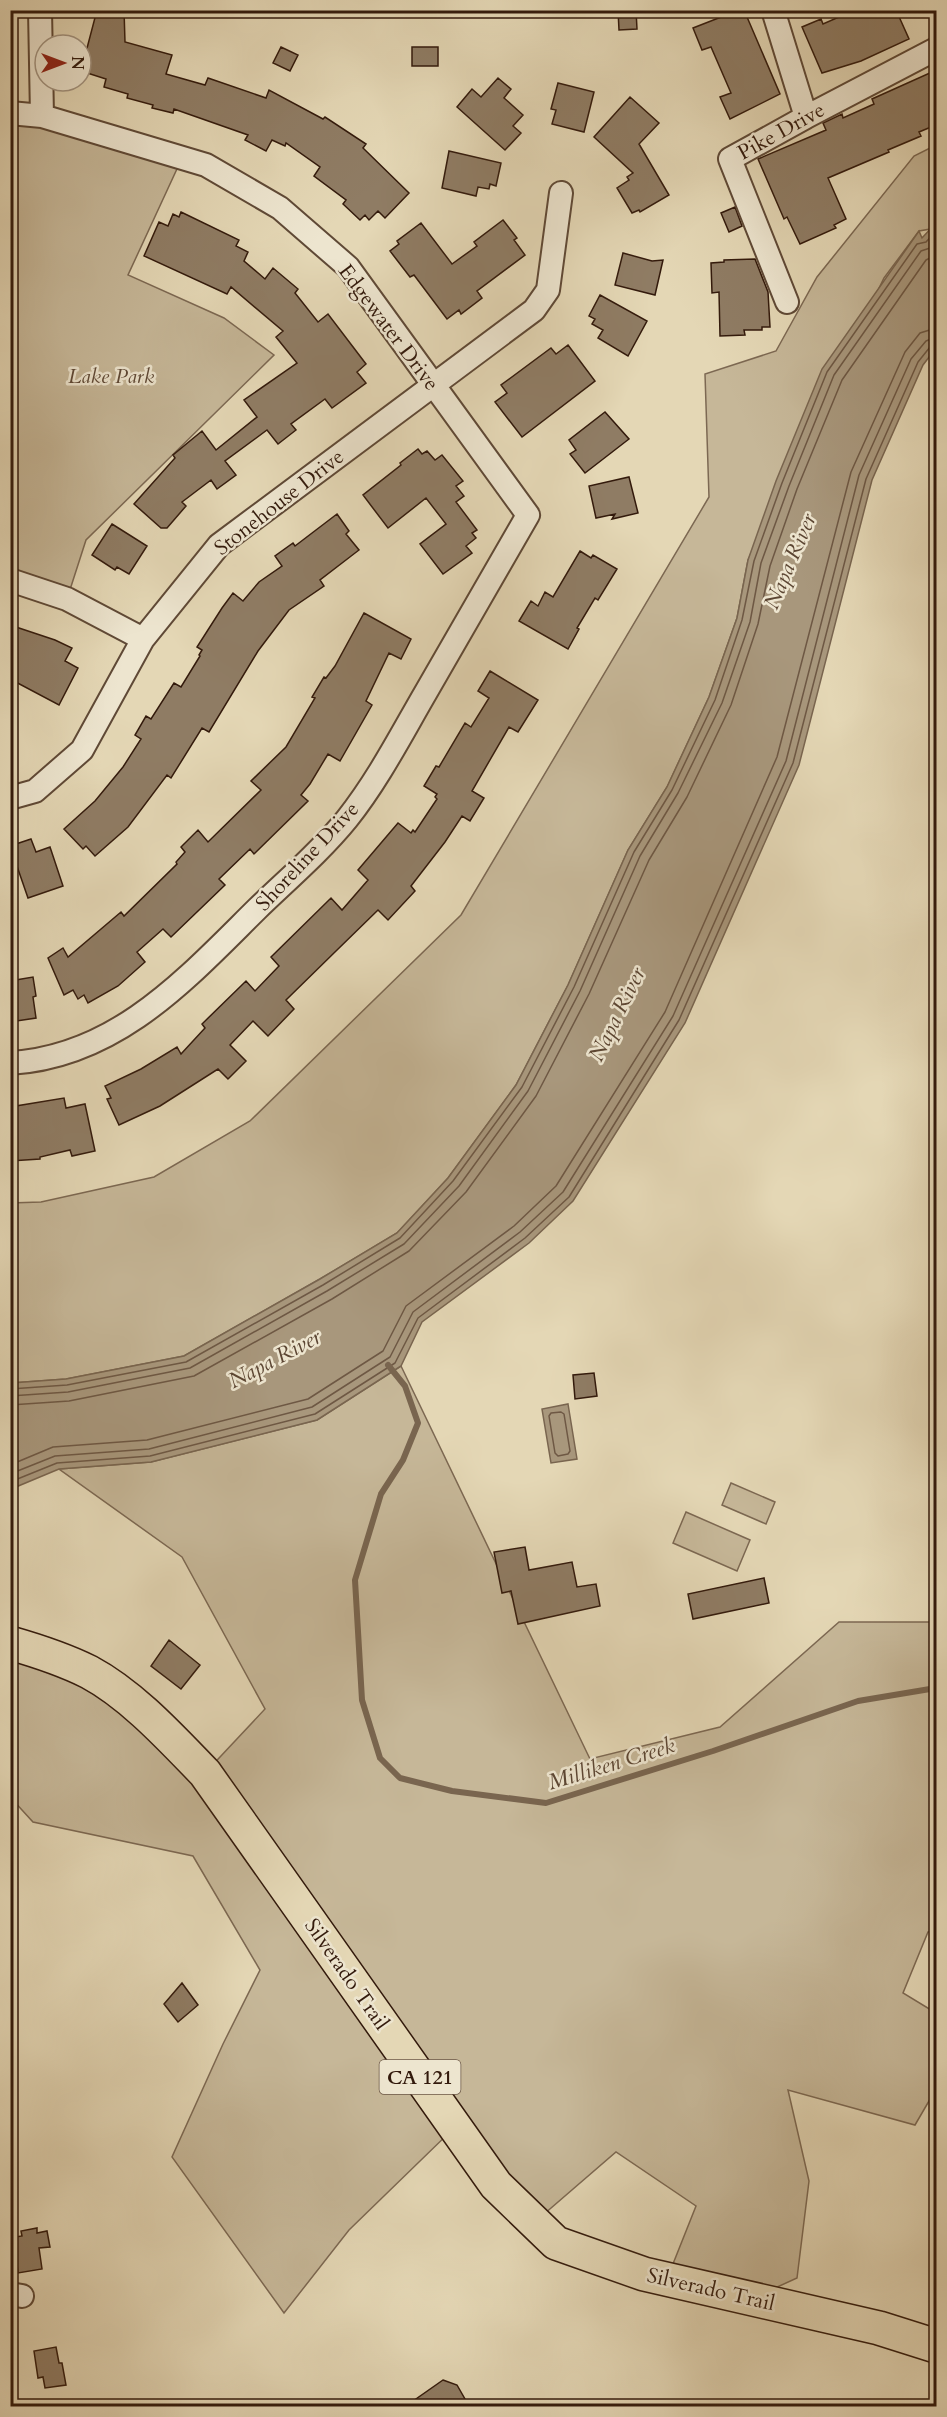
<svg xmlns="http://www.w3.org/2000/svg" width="947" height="2417" font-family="Cardo,serif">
<rect width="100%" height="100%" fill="#e4d7b5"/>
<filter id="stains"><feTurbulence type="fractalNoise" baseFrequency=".00333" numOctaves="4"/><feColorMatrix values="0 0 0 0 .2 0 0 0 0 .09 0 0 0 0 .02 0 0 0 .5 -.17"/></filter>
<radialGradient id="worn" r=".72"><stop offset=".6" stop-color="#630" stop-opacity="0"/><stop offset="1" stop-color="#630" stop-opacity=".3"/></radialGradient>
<!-- green -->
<path fill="#c6b798" stroke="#7c6852" stroke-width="1.5" d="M10,113l172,45 -54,117 96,43 50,37 -188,185 -19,59 -56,-18z
M936,145v83l-17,3 -35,47 -136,282 -11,58 -28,79 -42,90 -39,63 -60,135 -52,100 -68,93 -51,55 -77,46 -136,77 -118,23 -55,4 -1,-180 31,-1 113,-25 96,-56 211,-206 248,-418 -4,-123 71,-23 41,-74 97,-121z
M401,1366l189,393 130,-32 119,-105h97v309l-8,1 -25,61 33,20v76l-21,36 -127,-35 21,91 -12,97 -46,21 -84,-20 29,-73 -80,-54 -80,69 -81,-94 -106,103 -65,83 -112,-156 51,-113 37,-74 -67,-114 -160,-34 -22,-24 -1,-155 42,12 153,118 60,-64 -83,-152 -123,-88 92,-7 166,-42z
M731,1483l44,19 -9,22 -44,-19z
M686,1512l64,28 -13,31 -64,-28z"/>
<!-- water -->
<path fill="#a8977c" stroke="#79654f" stroke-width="1.5" d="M936,223v125l-13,17 -51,115 -73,285 -114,258 -112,178 -44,42 -107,79 -21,44 -84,54 -166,42 -92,7 -48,20v-106l55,-4 118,-23 136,-77 77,-46 51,-55 68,-93 52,-100 60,-135 39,-63 42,-90 28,-79 11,-58 28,-79 46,-112 97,-138 3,7z
M568,1404l9,55 -26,4 -9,-54z"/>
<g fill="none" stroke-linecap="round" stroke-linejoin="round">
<!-- shore -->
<path stroke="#6e5844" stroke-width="1.5" d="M10,1389l57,-4 119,-23 137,-77 77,-47 53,-57 69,-94 52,-100 60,-135 38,-62 43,-90 27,-80 12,-59 28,-78 45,-111 90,-128 9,-2 10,-11
M10,1396l58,-4 122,-24 137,-77 77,-47 55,-58 69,-95 52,-100 60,-135 38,-63 44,-90 28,-81 11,-59 28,-77 45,-111 87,-124 9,-3 6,-6
M10,1405l59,-4 125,-25 138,-77 77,-48 57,-59 70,-96 53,-102 60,-134 38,-63 44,-92 27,-81 12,-58 27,-77 45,-109 84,-120 10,-5
M561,1412l3,2 6,37 -2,3 -10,2 -3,-3 -6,-37 2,-3z
M10,1465l43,-18 94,-7 161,-41 75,-48 23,-45 108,-80 42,-40 109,-174 112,-255 74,-285 54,-120 15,-19 16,-5
M10,1474l45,-18 94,-7 163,-42 78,-50 23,-45 107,-80 43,-40 110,-176 113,-255 73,-286 52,-116 15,-18 10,-4
M10,1482l47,-19 93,-7 165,-42 80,-51 23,-45 107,-80 44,-41 110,-177 114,-257 73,-284 52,-117 12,-15 6,-2"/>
<!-- stream -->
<path stroke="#79654f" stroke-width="6" d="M388,1365l17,21 13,37 -15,37 -22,34 -26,86 7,120 18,58 20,20 52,13 94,12 167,-52 145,-50 78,-13"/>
</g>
<!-- building -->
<path fill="#8f7c64" stroke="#331a0c" stroke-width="1.5" d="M97,10h27l1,32 47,13 -6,19 39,11 3,-7 58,20 3,-8 54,29 2,-2 41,27 -3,4 46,45 -24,25 -7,-7 -9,9 -4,-5 -5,5 -17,-16 3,-4 -32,-24 6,-9 -34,-24 -1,3 -13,-6 -6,11 -21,-11 3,-5 -74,-26 -1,4 -21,-5 1,-3 -26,-7 1,-4 -24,-7 2,-8 -25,-8z
M618,10h18l1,19 -18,1z
M739,10h5l36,84 -50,25 -10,-22 11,-4 -20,-46 -9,3 -9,-22z
M855,10h41l13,29 -48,22 -39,12 -20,-46 19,-8 2,5z
M281,47l17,8 -8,16 -17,-8z
M412,47h26v19h-26z
M932,72l4,10v43l-17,7 2,4 -33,14 1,2 -61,26 18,41 -12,6 2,3 -36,16 -13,-27 -3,2 -26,-60 68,-29 -3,-7 19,-9 1,4 31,-14 -2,-5z
M498,78l13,11 -7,9 19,17 -10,11 8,7 -16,17 -48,-43 15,-18 9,8z
M558,83l36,9 -10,40 -32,-8 4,-14 -5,-1z
M630,97l29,26 -20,21 30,51 -29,17 -1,-2 -7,3 -15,-25 12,-8 -2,-3 6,-4 -39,-36z
M449,151l52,12 -5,23 -6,-2 -1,5 -11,-2 -2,9 -34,-8z
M735,207l7,19 -13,6 -8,-19z
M181,212l58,28 -3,6 12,6 -4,9 21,18 8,-11 25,21 -3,4 23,29 10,-8 38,50 -9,8 9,11 -34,25 -7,-9 -34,25 5,6 -18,14 -11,-14 -42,31 11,14 -19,14 -6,-9 -29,22 4,4 -19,22h-6l-27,-24 41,-46 -2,-3 29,-24 14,19 41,-33 -13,-17 53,-37 -21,-26 7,-6 -52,-44 -4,7 -83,-38 15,-34 9,4 5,-12 6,3z
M503,220l14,18 -3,2 11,15 -48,36 5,7 -21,16 -2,-4 -12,9 -33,-44 -4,2 -20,-26 9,-7 -2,-3 24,-18 31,41 25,-18 -3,-4z
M623,253l29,8 11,-1 -8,35 -40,-10z
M755,259l13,33 2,35h-8v3h-18l1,5 -25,1 -1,-44 -7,1 -1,-30 13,-1v-2z
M600,295l47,26 -19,35 -30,-18 5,-8 -11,-6 3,-5 -6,-3z
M568,345l27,36 -73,56 -27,-35 12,-9 -6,-8 50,-37 5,6z
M605,412l24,27 -44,34 -15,-19 6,-4 -7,-10z
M418,449l4,5 5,-3 8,9 7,-5 21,26 -7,5 8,10 -8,6 21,28 -5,3 4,5 -10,8 6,7 -29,21 -23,-30 26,-20 -20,-26 -38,30 -25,-33 38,-30 -1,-2z
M629,477l9,36 -26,6 3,-5 -19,4 -7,-32z
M337,514l12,17 -3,3 13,16 -39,30 4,6 -35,24 -31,41 -49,81 -7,-4 -31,50 -4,-3 -39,52 -33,29 -9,-10 -3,3 -19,-20 31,-28 28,-34 18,-28 -6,-4 11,-19 5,3 23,-36 7,4 19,-31 -1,-1 3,-5 -5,-3 25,-39 11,-15 10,8 16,-19 23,-16 -7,-10 18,-13 2,3z
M112,524l35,22 -18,28 -12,-7 -2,3 -23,-15z
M580,551l11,7 2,-3 24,14 -19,31 -3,-2 -18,30 2,1 -11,20 -49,-28 12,-20 7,5 7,-14 8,5z
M364,613l47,26 -10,20 -12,-6 -23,48 6,4 -32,56 -12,-7 -18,30 -9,11 7,6 -54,53 -4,-5 -31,30 6,6 -54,52 -8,-8 -26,23 8,10 -27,24 -30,17 -4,-8 -6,4 -5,-9 -9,5 -16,-37 15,-10 5,9 53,-45 3,4 53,-52 -1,-2 9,-10 -4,-5 17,-17 10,12 53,-52 -10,-9 35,-34 29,-49 -3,-1 12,-20 2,1 9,-12z
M10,625l45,15 17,8 -7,13 13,7 -19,37 -49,-26z
M490,671l48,29 -20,32 -9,-5 -37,64 12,7 -14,23 -8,-5 -17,26 -34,44 4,5 -27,29 -10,-10 -42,41 -50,49 8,9 -26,27 -15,-15 -23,24 16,16 -18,18 -10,-10 -58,37 -41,19 -12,-26 4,-1 -6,-12 36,-17 36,-22 4,7 24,-26 -3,-4 44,-43 9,10 24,-25 -8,-9 60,-59 11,12 26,-30 -10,-10 40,-47 13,10 2,-3 2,2 22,-33 -2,-2 2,-3 -13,-8 12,-20 3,1 26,-44 6,4 18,-29 -11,-7z
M31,839l5,13 14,-5 13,39 -35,12 -18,-52z
M33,977l3,19 -3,1 3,21 -26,4v-41z
M64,1098l2,10 19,-4 10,47 -23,5 -2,-6 -30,7v2l-30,2v-54z
M594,1373l3,23 -22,3 -2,-24z
M525,1547l4,23 43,-8 5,25 19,-3 4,22 -82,18 -7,-33 -9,2 -8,-41z
M764,1578l5,25 -76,16 -5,-25z
M169,1640l31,25 -19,24 -30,-23z
M182,1983l16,22 -20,17 -14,-18z
M37,2228v5l10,-2 3,16 -11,1 3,21 -24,4 -1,-9 -7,1v-27l12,-2 -1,-5z
M56,2347l3,16h3l4,22 -21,3 -2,-11 -5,1 -4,-27z
M443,2380l14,5 12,21h-63z"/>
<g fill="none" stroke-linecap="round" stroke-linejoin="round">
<!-- street casing -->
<g stroke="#5f4936" stroke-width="26">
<path id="street" d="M40,10l2,106
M773,10l33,107
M10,113l32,3 164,49 74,43 68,59 180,248c-34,59 -68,118 -102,177 -25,43 -48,88 -79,127 -26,32 -60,61 -90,90 -70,69 -140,148 -247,154
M787,302l-57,-143 76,-42 130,-68
M10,580l57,19 76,40
M10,798l25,-7 47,-41 61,-111 76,-94 315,-235 14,-20 13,-97
M10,2294l12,2"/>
</g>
<!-- primary casing -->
<g stroke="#331a0c" stroke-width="36">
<path id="primary" d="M10,1643c28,8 53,16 79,29 43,23 82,66 116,101l291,412 60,58 88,31 235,54 57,18"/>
</g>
<!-- street -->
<use href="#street" stroke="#ede5cf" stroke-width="22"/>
<!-- primary -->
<use href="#primary" stroke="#e4d7b5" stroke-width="33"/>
</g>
<g text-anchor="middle" stroke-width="5" stroke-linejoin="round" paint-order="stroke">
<!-- shield labels -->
<rect fill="#ede5cf" stroke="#6b5746" stroke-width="1.5" x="379.5" y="2060" width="81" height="34" rx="4.5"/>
<g font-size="20" font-weight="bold" fill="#331a0c">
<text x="420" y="2084">CA 121</text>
</g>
<!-- street labels -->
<g font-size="21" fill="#331a0c" stroke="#ede5cf">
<text transform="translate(781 131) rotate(-29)" y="7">Pike Drive</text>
<text transform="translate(389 327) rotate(53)" y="7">Edgewater Drive</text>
<text transform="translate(279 502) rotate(-38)" y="7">Stonehouse Drive</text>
<text transform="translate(307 856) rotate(-47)" y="7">Shoreline Drive</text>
<text transform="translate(347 1974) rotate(55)" y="7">Silverado Trail</text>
<text transform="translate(711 2289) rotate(13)" y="7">Silverado Trail</text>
</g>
<!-- park labels -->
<g font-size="21" font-style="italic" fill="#5f4936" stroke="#ede5cf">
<text x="111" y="383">Lake Park</text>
</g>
<!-- water labels -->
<g font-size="22" font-style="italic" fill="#5c4633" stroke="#ede5cf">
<text transform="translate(789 561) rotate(-67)" y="8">Napa River</text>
<text transform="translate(616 1014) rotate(-64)" y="8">Napa River</text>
<text transform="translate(274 1358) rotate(-28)" y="8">Napa River</text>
<text transform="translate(611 1763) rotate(-17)" y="8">Milliken Creek</text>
</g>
</g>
<!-- margin -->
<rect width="947" height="2417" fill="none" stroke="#e4d7b5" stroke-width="36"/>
<rect x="12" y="12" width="923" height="2393" fill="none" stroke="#331a0c" stroke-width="3"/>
<rect x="18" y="18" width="911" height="2381" fill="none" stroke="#331a0c" stroke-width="1.5"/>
<!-- north arrow -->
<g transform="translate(63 63) rotate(90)"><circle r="28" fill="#ede5cf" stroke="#a39481" stroke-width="1.5"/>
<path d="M0-4.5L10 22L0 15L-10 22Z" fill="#8f2418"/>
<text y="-9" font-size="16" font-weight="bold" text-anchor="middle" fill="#331a0c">N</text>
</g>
<rect width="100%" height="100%" filter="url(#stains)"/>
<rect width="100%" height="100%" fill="url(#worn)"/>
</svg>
